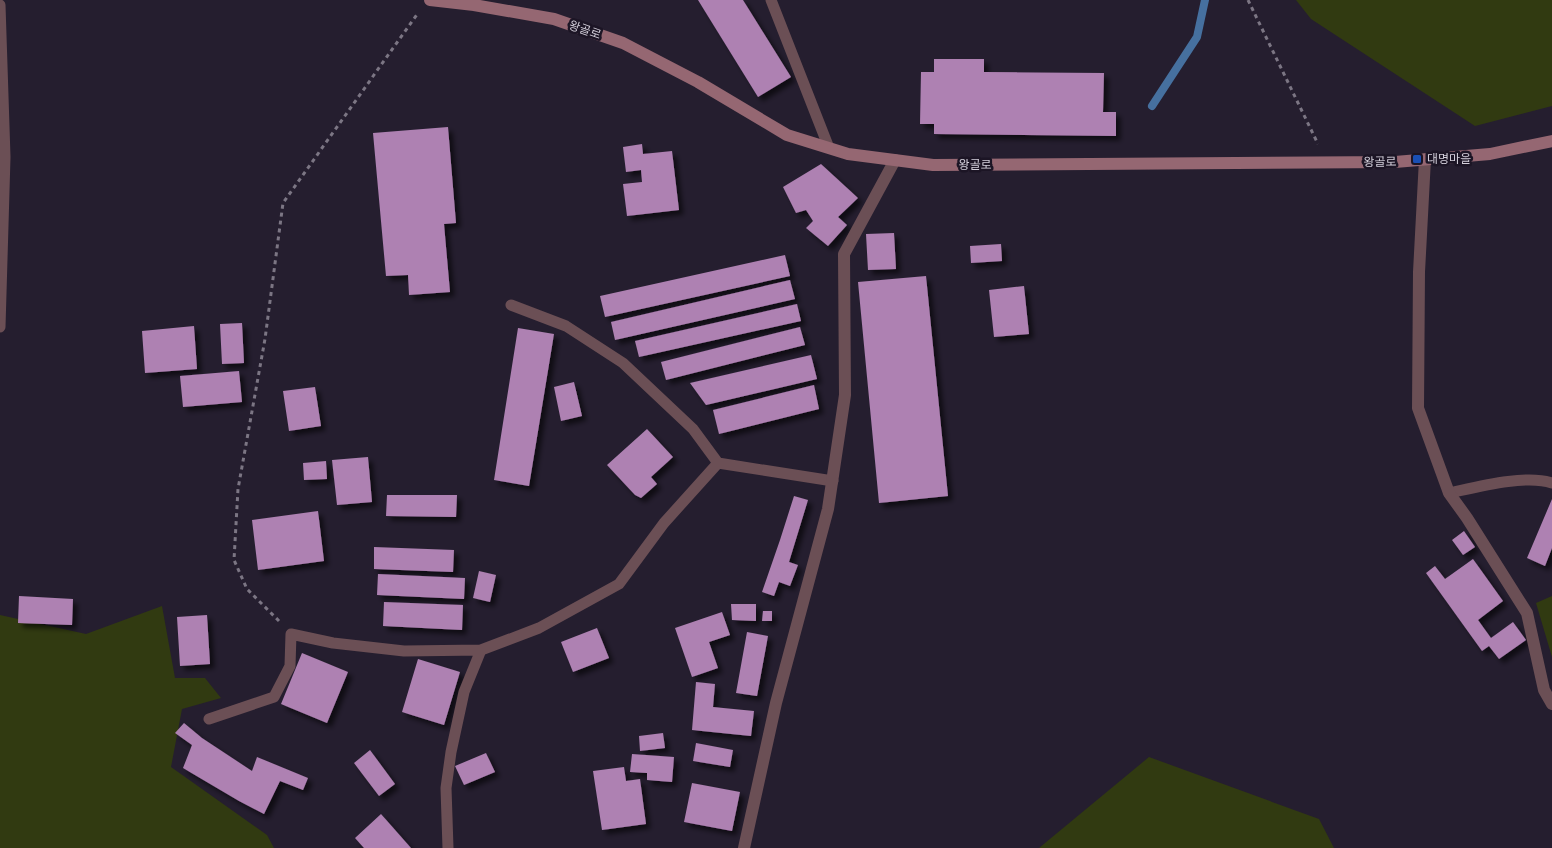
<svg xmlns="http://www.w3.org/2000/svg" width="1552" height="848" font-family="'Fira Sans Condensed','Noto Sans KR',sans-serif">
<defs>
<filter id="shadow"><feDropShadow dx="4.5" dy="4.5" stdDeviation="2.5" flood-color="#0009"/></filter>
</defs>
<rect width="100%" height="100%" fill="#251e2f"/>
<!-- green -->
<path fill="#313a11" d="M1296,0h256v106l-77,20 -164,-107z
M1552,596v61l-16,-54z
M162,606l13,72h30l16,20 -39,11 -11,58 96,68 7,13h-274v-233l86,19z
M1149,757l170,62 15,29h-295z"/>
<g fill="none" stroke-linecap="round" stroke-linejoin="round">
<!-- stream -->
<path stroke="#46709f" stroke-width="8" d="M1152,106l45,-69 8,-37"/>
</g>
<!-- building -->
<path fill="#ae81b2" filter="url(#shadow)" d="M698,0h45l48,77 -33,20z
M934,59h50v13l120,1 -1,39h13v24l-182,-2v-10h-14l1,-52h13z
M448,127l8,96 -12,1 6,68 -41,3 -1,-20 -22,1 -13,-143z
M642,144l1,10 29,-3 7,59 -52,6 -4,-32 19,-2 -1,-12 -15,2 -3,-25z
M821,164l37,34 -20,19 9,8 -19,21 -22,-18 7,-7 -7,-11 -10,3 -13,-26z
M894,233l2,36 -28,1 -2,-36z
M1001,244l1,17 -31,2 -1,-17z
M785,255l5,21 -185,41 -5,-21z
M926,276l22,220 -69,7 -21,-221z
M790,280l5,19 -180,41 -4,-18z
M1024,286l5,48 -35,3 -5,-47z
M797,304l4,17 -162,36 -4,-16z
M242,323l2,40 -22,1 -2,-40z
M194,326l3,43 -52,4 -3,-42z
M800,327l5,18 -139,35 -5,-18z
M518,328l36,6 -25,152 -35,-6z
M811,355l6,24 -111,26 -16,-22z
M239,371l3,31 -59,5 -3,-31z
M574,382l8,34 -21,5 -7,-34z
M814,385l5,24 -100,25 -6,-24z
M315,387l6,39 -32,5 -6,-40z
M647,429l26,28 -22,20 6,7 -16,14 -6,-3 -28,-30z
M368,457l4,45 -35,3 -5,-45z
M326,461l1,18 -23,1 -1,-17z
M387,495h70l-1,22 -70,-1z
M794,496l14,4 -19,62 9,3 -8,21 -11,-4 -5,14 -12,-4 18,-52z
M1552,499v49l-7,18 -18,-8z
M318,511l6,50 -66,9 -6,-50z
M1464,531l11,16 -12,8 -11,-15z
M374,547l80,3 -1,22 -79,-3z
M1473,559l30,42 -25,19 13,18 22,-16 13,18 -27,19 -10,-13 -7,5 -56,-78 9,-7 10,13z
M479,571l17,4 -6,27 -17,-4z
M378,574l87,4 -1,21 -87,-4z
M19,596l54,3 -1,26 -54,-2z
M384,602l79,3 -1,25 -79,-4z
M731,604h25v17l-24,-1z
M763,611h9v10h-10z
M722,612l8,23 -21,7 9,26 -26,9 -17,-49z
M207,615l3,49 -30,2 -3,-49z
M597,628l12,30 -36,14 -12,-30z
M747,632l21,4 -11,60 -21,-3z
M302,653l46,19 -21,51 -46,-19z
M418,659l42,13 -16,53 -42,-13z
M696,682l19,2 -2,23 41,4 -3,25 -59,-6z
M184,723l18,15 50,33 5,-14 51,21 -5,12 -23,-9 -16,33 -25,-13 -56,-33 9,-23 -17,-12z
M663,733l2,15 -25,3 -1,-15z
M696,743l37,7 -3,17 -37,-6z
M370,750l25,34 -16,12 -25,-33z
M486,753l9,19 -31,13 -9,-19z
M632,754l42,3 -2,25 -25,-2v-7l-17,-1z
M624,767l2,14 14,-2 6,45 -44,6 -9,-59z
M692,783l48,9 -8,39 -48,-9z
M381,814l30,34h-47l-9,-10z"/>
<g fill="none" stroke-linecap="round" stroke-linejoin="round">
<!-- path -->
<path stroke="#7c7684" stroke-width="3" stroke-dasharray="4 4" stroke-linecap="butt" d="M1248,0l70,144
M279,621l-32,-32 -13,-29 4,-71 27,-150 18,-136 135,-190"/>
<!-- service -->
<path stroke="#6b4f55" stroke-width="11" d="M771,0l58,148
M0,5l5,152 -5,170
M511,305l55,21 57,37 70,66 25,34 115,18
M1449,493c28,-6 77,-19 103,-10
M209,719l65,-22 16,-31 1,-32 42,9 71,8 77,-1 58,-22 80,-44 45,-61 54,-60
M448,848l-2,-60 5,-36 13,-60 17,-42"/>
<!-- minor -->
<path stroke="#6b4f55" stroke-width="12" d="M1425,159l-6,113 -1,136 31,85 18,25 60,95 17,77 8,14
M744,848l32,-145 52,-194 17,-114 -1,-141 51,-94"/>
<!-- secondary -->
<path stroke="#956772" stroke-width="12" d="M430,0l44,5 80,14 69,24 75,39 89,53 61,19 85,11 462,-3 95,-8 62,-13"/>
</g>
<!-- markers -->
<rect fill="#1a4fb4" stroke="#1c1525" stroke-width="2" x="1412" y="154" width="10" height="10" rx="2.5"/>
<g text-anchor="middle" stroke-width="5" stroke-linejoin="round" paint-order="stroke">
<!-- street labels -->
<g font-size="12" fill="#d4d0db" stroke="#1c1525">
<text transform="translate(585 30) rotate(19)" y="4">왕골로</text>
<text transform="translate(1380 162) rotate(-1)" y="4">왕골로</text>
<text x="975" y="169">왕골로</text>
</g>
<!-- poi labels -->
<g font-size="12" fill="#d4d0db" stroke="#1c1525" text-anchor="start">
<text x="1427" y="163">대명마을</text>
</g>
</g>
</svg>
